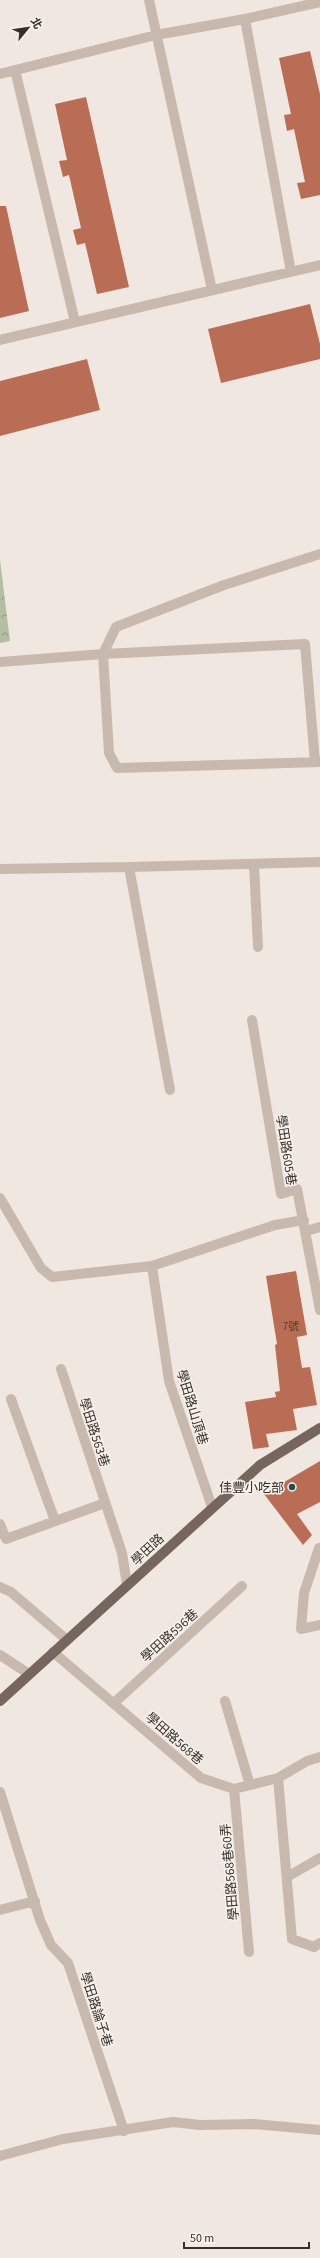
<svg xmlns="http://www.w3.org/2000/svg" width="320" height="2258" font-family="'Source Sans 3','Noto Sans TC',sans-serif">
<defs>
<pattern id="forest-crowns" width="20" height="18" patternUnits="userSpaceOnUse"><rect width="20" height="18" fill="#b4bea1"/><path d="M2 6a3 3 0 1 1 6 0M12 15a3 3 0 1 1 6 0" fill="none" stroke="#939b83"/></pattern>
</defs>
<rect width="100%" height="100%" fill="#f0e8e0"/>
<!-- forest -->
<path fill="url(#forest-crowns)" d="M0,560l10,81 -10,2z"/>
<!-- building -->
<path fill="#b96d55" d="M310,51l10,43v101l-19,4 -4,-16 8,-1 -11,-53 -7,2 -3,-16 7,-1 -12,-56z
M86,97l43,190 -32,7 -12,-51 -8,2 -4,-15 8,-2 -12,-53 -6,2 -4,-16 8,-1 -12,-56z
M0,206h6l23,105 -29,7z
M310,304l10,40v15l-99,24 -13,-54z
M87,359l13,51 -100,26v-55z
M296,1271l11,64 -10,2 5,31 8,-1 7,38 -24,4 4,21 -31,4 3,13 -16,2 -8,-47 31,-5 -1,-5 5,-1 -5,-46 2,-1 -11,-68z
M320,1461v41l-23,12 15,21 -9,10 -39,-51z"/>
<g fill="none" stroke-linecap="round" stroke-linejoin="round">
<!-- minor -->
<path stroke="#c7b9ad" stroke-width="10" d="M149,0l63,290
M245,19l46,253
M15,70l60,252
M0,74l156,-39 89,-16 75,-17
M0,340l320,-75
M320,554l-96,31 -108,42 -13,27 6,99 8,15 203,-6
M0,662l103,-8 202,-10 10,118
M254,864l4,83
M129,867l41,223
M0,869l129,-2 191,-5
M252,1020l29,174 16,-5 23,121
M0,1198l41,70 11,9 100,-11 123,-41 29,-5
M306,1231l14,-4
M152,1266l17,115 43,126
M61,1369l61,184 5,32
M11,1399l44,122
M0,1524l6,15 99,-36
M319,1548l-15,45 -3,36 19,-4
M0,1587l11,5 56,48
M53,1652l148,126 33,11 44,-11 29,-17 13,-4
M0,1655l29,19
M225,1701l25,84
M114,1703l128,-117
M278,1778l14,161 22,8 6,-4
M234,1789l15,163
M0,1792l40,128 11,25 17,18 56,168
M287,1877l33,-19
M0,1910l35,-9
M0,2156l63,-17 110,-17 27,3 54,-1 66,6"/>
<!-- major -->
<path stroke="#76665d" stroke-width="10" d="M0,1701l260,-236 60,-37"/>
</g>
<!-- markers -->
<circle fill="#245053" stroke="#f8f2ec" stroke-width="1.5" cx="292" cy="1487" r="4"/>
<g text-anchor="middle" stroke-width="3" stroke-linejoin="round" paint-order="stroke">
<!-- number labels -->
<g font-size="11" fill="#573e35">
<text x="291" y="1330">7號</text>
</g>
<!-- street labels -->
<g font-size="13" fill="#362e2a" stroke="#f8f2ec">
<text transform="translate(287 1150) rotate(81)" y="5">學田路605巷</text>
<text transform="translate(193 1407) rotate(73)" y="5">學田路山頂巷</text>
<text transform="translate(95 1432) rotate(72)" y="5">學田路563巷</text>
<text transform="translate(147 1549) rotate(-43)" y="5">學田路</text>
<text transform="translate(169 1635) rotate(-42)" y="5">學田路596巷</text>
<text transform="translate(175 1738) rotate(41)" y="5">學田路568巷</text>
<text transform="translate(229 1872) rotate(-95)" y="5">學田路568巷60弄</text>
<text transform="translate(97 2009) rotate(72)" y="5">學田路論子巷</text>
</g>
<!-- poi labels -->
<g font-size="13" fill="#362e2a" stroke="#f8f2ec" text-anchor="end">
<text x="284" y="1492">佳豐小吃部</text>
</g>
</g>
<!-- north arrow -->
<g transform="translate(28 28) rotate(61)" stroke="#f8f2ec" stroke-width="3" paint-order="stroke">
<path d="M0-3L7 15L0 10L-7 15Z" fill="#362e2a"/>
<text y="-6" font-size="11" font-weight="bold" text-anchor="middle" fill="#362e2a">北</text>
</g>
<!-- scale -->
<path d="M184 2242v6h125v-6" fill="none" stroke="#362e2a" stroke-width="2"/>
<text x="190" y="2242" font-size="12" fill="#362e2a" stroke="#f8f2ec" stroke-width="3" paint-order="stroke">50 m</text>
</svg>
